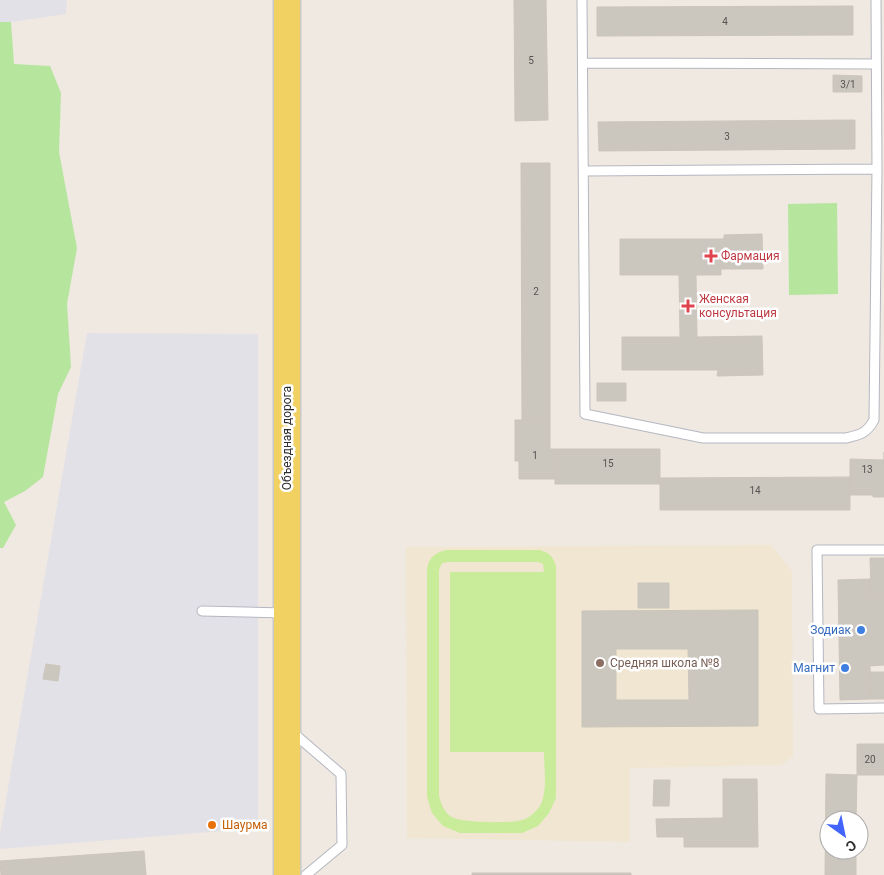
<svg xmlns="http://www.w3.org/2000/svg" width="884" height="875" font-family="Roboto,sans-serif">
<rect width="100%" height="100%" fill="#efe9e1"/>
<!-- industrial -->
<path fill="#e3e1e8" d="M0,0h67l-1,14 -55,8h-11z
M87,333l171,1v494l-258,21v-15z"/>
<!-- education -->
<path fill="#f0e6d1" d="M771,545l21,26 1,185 -12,9 -151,3v74l-223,-4 -1,-291z"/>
<!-- green -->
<path fill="#b6e59e" d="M0,22h11l3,42 36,2 11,27 -2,59 18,96 -10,56 4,63 -13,27 -15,83 -18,14 -21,11 12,23 -13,23h-3z
M837,203l1,91 -49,1 -1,-91z"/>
<!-- pitch -->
<path fill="#c9ec9a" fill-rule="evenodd" d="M446,550h94c9,3 13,6 16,16v232l-7,15 -11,13 -16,7h-62l-17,-7 -11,-13 -5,-16v-228c2,-12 8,-16 19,-19zM448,562h90l5,2 1,8h-94v180h94c0,16 4,39 -4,54 -5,7 -13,14 -22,15 -13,2 -59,2 -68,-5 -7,-6 -9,-13 -11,-20v-226l3,-7z"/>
<!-- building -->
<path fill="#cbc7bf" stroke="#cbc5ba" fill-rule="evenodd" d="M514,0h32l2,120 -33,1z
M853,6v29l-256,1v-29z
M833,75l29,1v16h-29z
M855,120v29l-256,2 -1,-29z
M521,163h29v257h-28z
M762,234l1,35h-42v6h-25l1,62 65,-1 1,39 -46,1 1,-6h-96v-33h58l-1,-62h-59v-36h104v-4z
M597,383h29v18h-29z
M515,420h35v29h5v30h-36v-18h-4z
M555,449h105v35h-105z
M884,452v45h-11v-2h-23v-36l34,1z
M850,477v33h-190v-32z
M870,558h14v37h-13z
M870,579l1,16h13v70l-14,1 1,33 -31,1 -2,-120z
M638,583h31v25h-31z
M758,610v116l-176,1v-116zM616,649h72l1,51h-73z
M46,664l14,2 -2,15 -15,-2z
M870,672h14v27h-13z
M857,744h27v31h-27z
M826,774l31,1 -1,45h-27v30h27v25h-31z
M723,779h34l1,68h-74v-10h-27l-1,-18 67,-1z
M654,780h16l-1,26h-16z
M144,851l2,24h-145l-1,-14z
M472,873h159v2h-159z"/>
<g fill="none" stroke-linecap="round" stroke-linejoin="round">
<!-- lane casing -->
<g stroke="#b4b7c1" stroke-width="11">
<path id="lane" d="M582,0l3,414 118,24h143c14,-3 21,-5 28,-18l3,-251 -1,-169
M583,63l293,1
M584,171l293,-2
M884,550h-67l2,159 65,-1
M202,611l82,2
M291,731l50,43 1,71 -36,30"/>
</g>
<!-- primary casing -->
<g stroke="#c9c9c9" stroke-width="29">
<path id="primary" d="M287,0v875"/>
</g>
<!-- lane -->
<use href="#lane" stroke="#fff" stroke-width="9"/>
<!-- primary -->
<use href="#primary" stroke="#f2d163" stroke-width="26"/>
</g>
<!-- markers -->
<g fill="#e0444e" stroke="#fff" stroke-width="2">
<path d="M708.5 248.5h5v5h5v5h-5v5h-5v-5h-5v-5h5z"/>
<path d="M685.5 298.5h5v5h5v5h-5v5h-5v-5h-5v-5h5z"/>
</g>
<g fill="#3f7fe0" stroke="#fff" stroke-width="2">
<circle cx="861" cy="630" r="5"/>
<circle cx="845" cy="668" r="5"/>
</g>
<circle fill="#8d6e63" stroke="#fff" stroke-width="2" cx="600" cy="663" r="5"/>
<circle fill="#e8710a" stroke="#fff" stroke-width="2" cx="212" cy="825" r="5"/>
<g text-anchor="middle" stroke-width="5" stroke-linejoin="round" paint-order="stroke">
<!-- number labels -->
<g font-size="10" fill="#555452">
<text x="725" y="25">4</text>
<text x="531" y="64">5</text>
<text x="848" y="88">3/1</text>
<text x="727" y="140">3</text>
<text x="536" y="295">2</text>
<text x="535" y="459">1</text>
<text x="608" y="467">15</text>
<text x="867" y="473">13</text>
<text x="755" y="494">14</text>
<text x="870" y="763">20</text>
</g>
<!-- health labels -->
<g font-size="12" fill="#be3a42" stroke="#fff" text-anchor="start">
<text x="721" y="260">Фармация</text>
<text x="699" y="303">Женская<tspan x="699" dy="14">консультация</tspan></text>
</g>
<!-- street labels -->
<g font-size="12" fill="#2e2e2e" stroke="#fff">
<text transform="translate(287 438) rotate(-90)" y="4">Объездная дорога</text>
</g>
<!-- shop labels -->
<g font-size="12" fill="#366cbe" stroke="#fff" text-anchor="end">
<text x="851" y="634">Зодиак</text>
<text x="835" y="672">Магнит</text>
</g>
<!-- education labels -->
<g font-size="12" fill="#785e54" stroke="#fff" text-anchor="start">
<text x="610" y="667">Средняя школа №8</text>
</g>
<!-- food labels -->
<g font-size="12" fill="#c56008" stroke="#fff" text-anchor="start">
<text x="222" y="829">Шаурма</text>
</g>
</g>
<!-- north arrow -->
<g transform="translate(844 835) rotate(147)"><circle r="24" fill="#ffffff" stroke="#ababab"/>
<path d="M0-4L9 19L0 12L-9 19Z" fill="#4264fb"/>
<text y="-8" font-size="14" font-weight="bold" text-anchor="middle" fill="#2e2e2e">С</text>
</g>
</svg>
